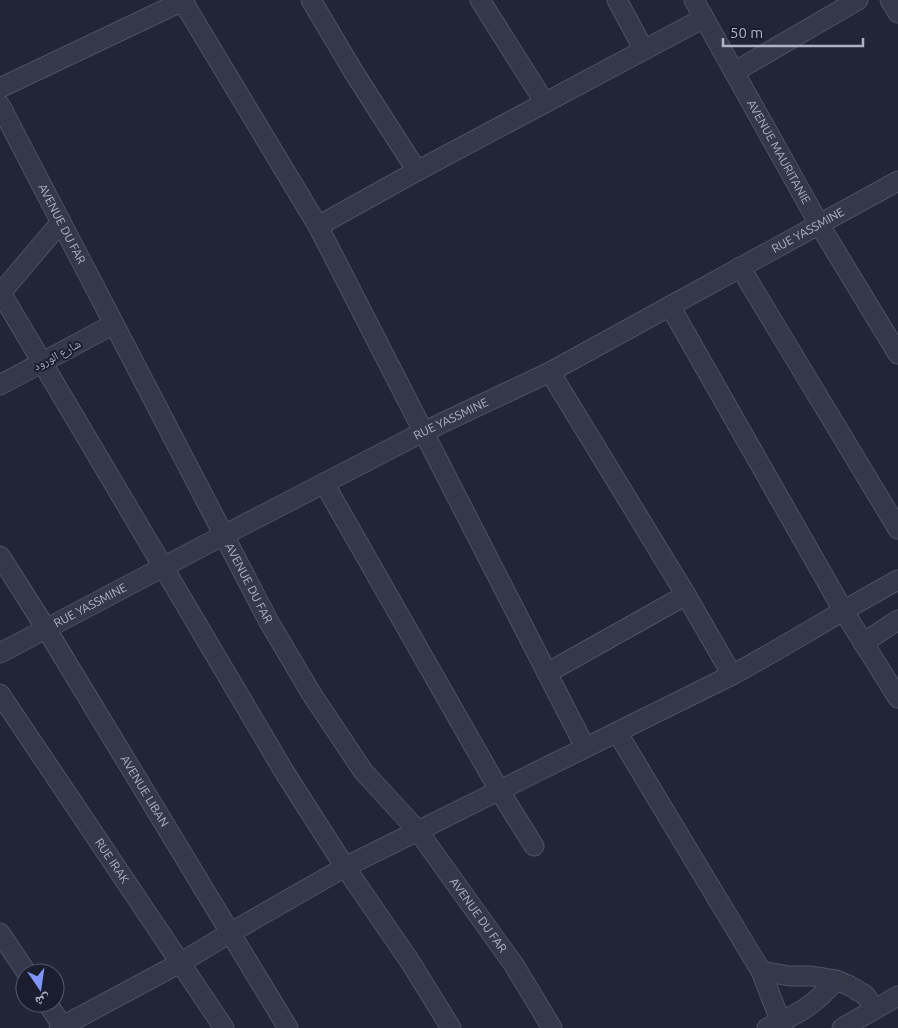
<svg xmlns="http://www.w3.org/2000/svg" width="898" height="1028" font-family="Ubuntu,'Noto Naskh Arabic',sans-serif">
<rect width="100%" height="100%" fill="#202538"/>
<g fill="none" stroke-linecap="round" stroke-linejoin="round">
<!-- minor casing -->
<g stroke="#4e5263" stroke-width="21">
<g id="minor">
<path d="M182,0l136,226 267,521"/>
<path d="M311,0l42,71 64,100"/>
<path d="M480,0l65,103"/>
<path d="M617,0l27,50"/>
<path id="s1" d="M694,0l125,224 79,130"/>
<path d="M890,0l8,13"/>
<path d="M734,72l124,-72"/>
<path d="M0,88l185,-88"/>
<path id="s2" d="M0,105l269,517 42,71 52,78 55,60 96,134 38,63"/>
<path d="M318,226l99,-55 287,-153"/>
<path d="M740,267l158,262"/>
<path d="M0,291l285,482 60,94 64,93 42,68"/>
<path d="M0,294l61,-72"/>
<path d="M670,306l173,304 55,88"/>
<path d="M550,372l136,223 46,80"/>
<path d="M0,385l114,-61"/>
<path d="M324,483l175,307 35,56"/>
<path id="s3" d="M0,556l47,74 241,398"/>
<path d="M863,643l35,-23"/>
<path id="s4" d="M0,653l224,-118 199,-103 127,-60 348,-191"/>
<path d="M547,673l139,-78"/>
<path id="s5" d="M0,694l224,334"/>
<path d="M617,732l144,239 28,5h23l24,4 14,6 15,9 10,14"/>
<path d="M0,933l27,40"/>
<path d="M761,971l22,57"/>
<path d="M47,1003l17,25"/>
<path d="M59,1028l121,-65 50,-30 115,-66 387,-192c56,-30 110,-65 166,-95"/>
<path d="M767,1028c31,-14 47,-22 69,-48"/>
<path d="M842,1028l56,-32"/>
</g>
</g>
<!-- minor -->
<use href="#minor" stroke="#343848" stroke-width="19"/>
</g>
<g text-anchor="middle" stroke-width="4" stroke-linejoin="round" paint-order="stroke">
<!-- street labels -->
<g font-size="12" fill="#aeb2c5" stroke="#191d2d">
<text dy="4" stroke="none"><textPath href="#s1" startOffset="174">AVENUE MAURITANIE</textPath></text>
<text dy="4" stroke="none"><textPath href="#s2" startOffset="134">AVENUE DU FAR</textPath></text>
<text dy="4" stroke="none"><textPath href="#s4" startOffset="912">RUE YASSMINE</textPath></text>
<text transform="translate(57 355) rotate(-28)" y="4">شارع الورود</text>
<text dy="4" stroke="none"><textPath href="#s4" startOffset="508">RUE YASSMINE</textPath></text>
<text dy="4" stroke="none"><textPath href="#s2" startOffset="539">AVENUE DU FAR</textPath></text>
<text dy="4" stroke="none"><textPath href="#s4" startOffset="102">RUE YASSMINE</textPath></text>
<text dy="4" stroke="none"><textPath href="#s3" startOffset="276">AVENUE LIBAN</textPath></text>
<text dy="4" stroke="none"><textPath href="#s5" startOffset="201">RUE IRAK</textPath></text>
<text dy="4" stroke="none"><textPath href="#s2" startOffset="944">AVENUE DU FAR</textPath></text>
</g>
</g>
<!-- north arrow -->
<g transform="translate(40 988) rotate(167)"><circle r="24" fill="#191d2d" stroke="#55596a"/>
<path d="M0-4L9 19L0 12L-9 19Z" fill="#8095f8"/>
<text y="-8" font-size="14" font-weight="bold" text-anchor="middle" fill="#aeb2c5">ش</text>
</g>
<!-- scale -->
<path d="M723 38v8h140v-8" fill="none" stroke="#aeb2c5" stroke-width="2.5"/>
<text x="730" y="38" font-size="15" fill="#aeb2c5" stroke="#191d2d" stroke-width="4" paint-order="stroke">50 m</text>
</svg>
